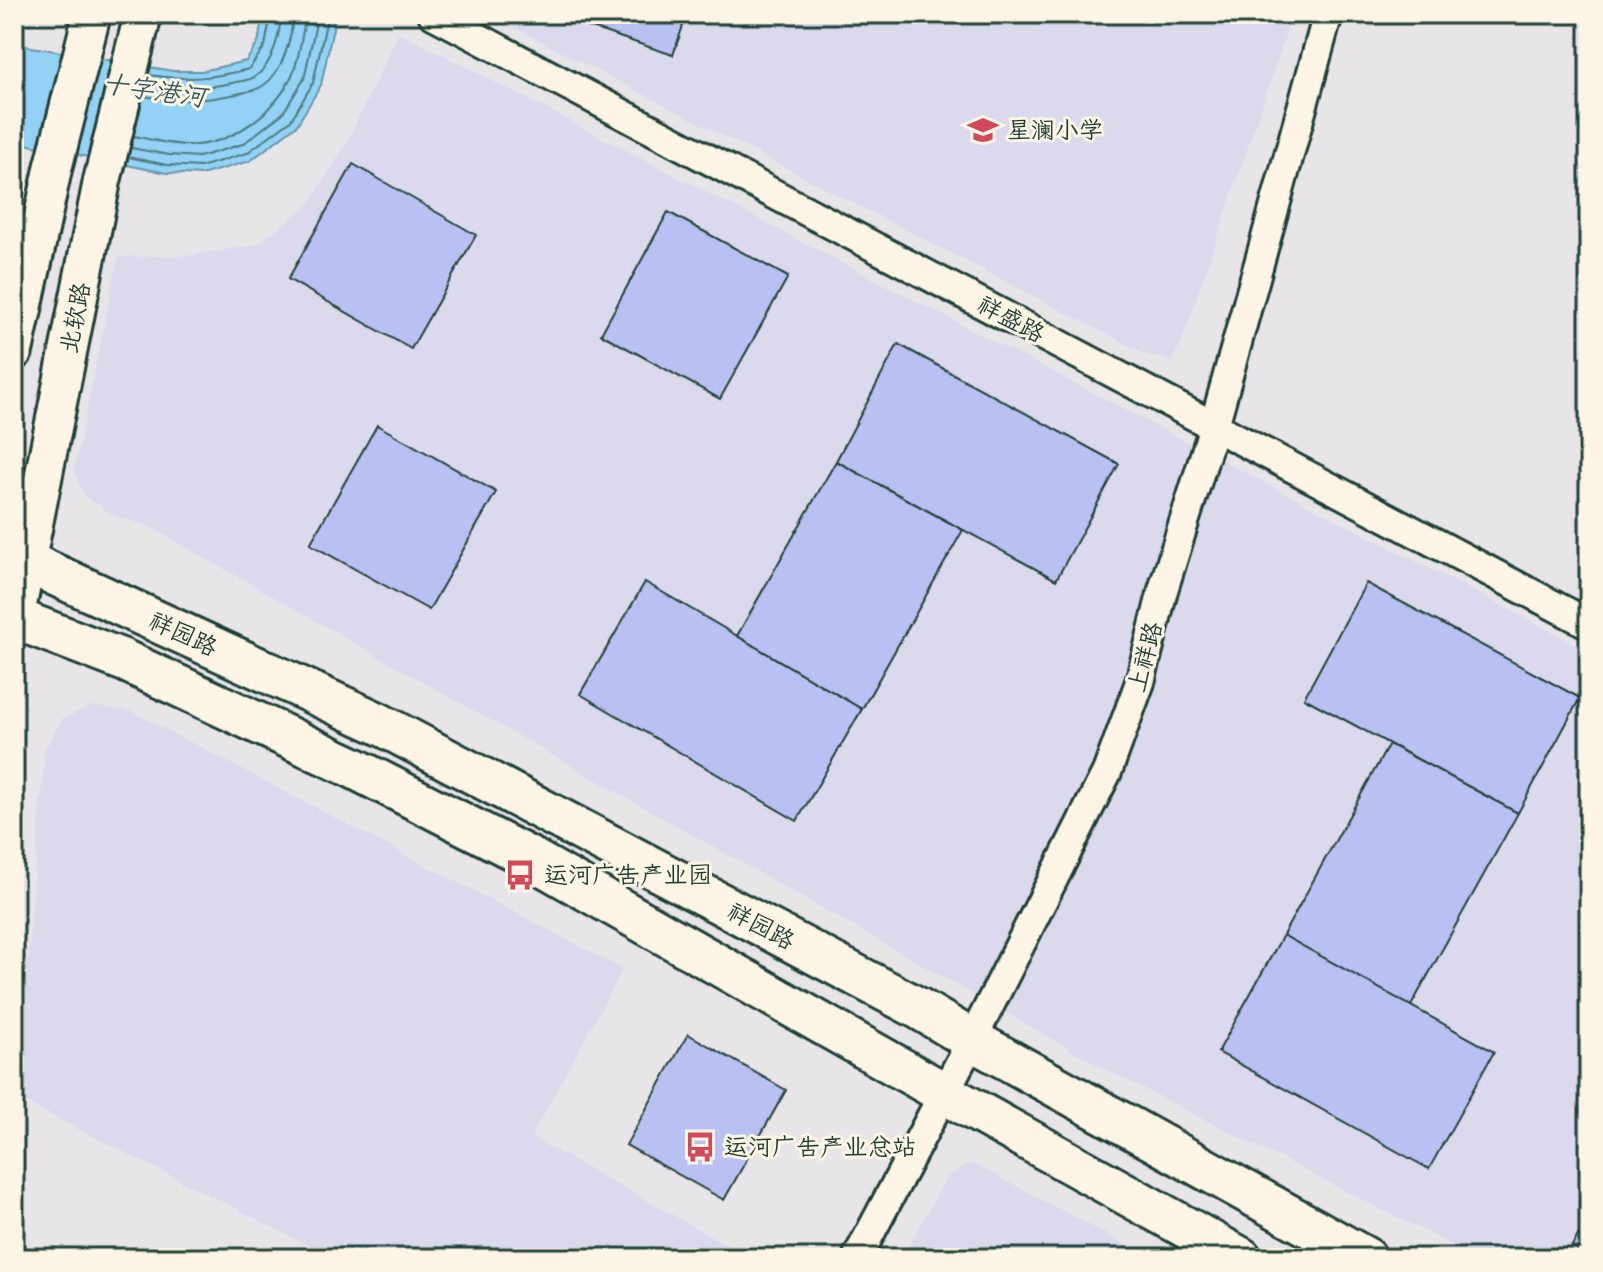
<svg xmlns="http://www.w3.org/2000/svg" width="1603" height="1272" font-family="Mali,'LXGW WenKai TC',sans-serif">
<rect width="100%" height="100%" fill="#e8e5e9"/>
<filter id="ink" filterUnits="userSpaceOnUse"><feTurbulence type="fractalNoise" baseFrequency=".0125" numOctaves="2"/><feDisplacementMap in="SourceGraphic" scale="16" xChannelSelector="R" yChannelSelector="G"/><feConvolveMatrix kernelMatrix="1 2 1 2 8 2 1 2 1" color-interpolation-filters="sRGB"/></filter>
<g filter="url(#ink)">
<!-- built -->
<path fill="#dadaec" d="M488,14h803l-7,27 -100,294 -12,27 -26,-8z
M399,32l1190,619v607h-112l-374,-190 -956,-543 -32,-8 -31,-22 -10,-24 44,-214 75,-2 63,-10 52,-40 36,-57z
M91,706l40,5 492,258 -92,168 220,121h-418l-316,-160 28,-349 17,-30z
M969,1163l23,10 158,85h-248l44,-80z"/>
<!-- water -->
<path fill="#93d2f4" stroke="#6596a7" stroke-width="2" d="M263,14h73l-15,71 -24,40 -47,36 -49,14 -35,-2 -152,-31v-98l159,27h29l44,-10 12,-18z"/>
<g fill="none" stroke-linecap="round" stroke-linejoin="round">
<!-- shore -->
<path stroke="#4d7981" stroke-width="2" d="M149,75c36,6 64,3 100,-6l16,-23 6,-32
M146,84c32,6 55,5 86,-1 8,-2 18,-2 24,-7 17,-12 24,-42 25,-62
M143,96c36,6 59,5 94,-2 8,-2 17,-3 24,-7 22,-13 31,-50 32,-73
M134,136c20,4 41,10 61,9 39,-2 82,-35 97,-70 8,-17 10,-43 14,-61
M131,148l38,7 30,2 44,-13 40,-31 21,-34 14,-65
M128,157l39,8 33,2 47,-14 44,-33 22,-37 15,-69"/>
</g>
<!-- building -->
<path fill="#b8c1f2" stroke="#1f3d34" stroke-width="2" d="M550,14h137l-14,41z
M353,164l123,71 -65,114 -123,-70z
M668,212l120,65 -68,122 -119,-65z
M898,344l221,120 -63,116 -220,-119z
M377,425l119,67 -67,118 -119,-66z
M836,461l127,69 -101,179 -125,-73z
M645,582l217,127 -65,112 -217,-127z
M1366,583l214,115 -62,115 -214,-115z
M1389,744l129,69 -107,193 -128,-71z
M1283,935l211,117 -65,117 -211,-117z
M688,1034l98,56 -62,110 -98,-55z
M1589,1217v39l-17,-10z"/>
<g fill="none" stroke-linecap="round" stroke-linejoin="round">
<!-- minor casing -->
<g stroke="#1f3d34" stroke-width="34">
<path id="minor" d="M433,14l1156,610
M857,1258l115,-218 135,-268 33,-90 23,-92 51,-164 114,-412"/>
</g>
<!-- tertiary casing -->
<g stroke="#1f3d34" stroke-width="42">
<path id="tertiary" d="M14,351l39,-182 39,-155
M14,625l88,-444 41,-167"/>
</g>
<!-- secondary casing -->
<g stroke="#1f3d34" stroke-width="46">
<path id="secondary" d="M14,556l364,167 540,285 54,32 394,218
M14,618l109,42 231,108 178,91 412,234 297,165"/>
</g>
<!-- minor -->
<use href="#minor" stroke="#fcf5e5" stroke-width="28"/>
<!-- tertiary -->
<use href="#tertiary" stroke="#fcf5e5" stroke-width="36"/>
<!-- secondary -->
<use href="#secondary" stroke="#fcf5e5" stroke-width="40"/>
</g>
</g>
<!-- icons -->
<defs>
<g id="school-bare" transform="scale(2.4)"><path d="M0-5L7-2L0 1L-7-2ZM-4 1L0 2.5L4 1V4Q0 6-4 4Z" fill="#d1495b" stroke="#fcf5e5" stroke-width="2.5" paint-order="stroke"/></g>
<g id="bus-bare" transform="scale(2.4)"><path d="M-5-6H5V4H4V6H2V4H-2V6H-4V4H-5ZM-3.5-4V0h7V-4ZM-3.5 1.2v1.5H-2V1.2ZM2 1.2v1.5H3.5V1.2Z" fill="#d1495b" stroke="#fcf5e5" stroke-width="2.5" paint-order="stroke"/></g>
</defs>
<g fill-rule="evenodd">
<use href="#school-bare" x="983" y="130"/>
<use href="#bus-bare" x="520" y="875"/>
<use href="#bus-bare" x="700" y="1147"/>
</g>
<g text-anchor="middle" stroke-width="6" stroke-linejoin="round" paint-order="stroke">
<!-- poi labels -->
<g font-size="24" fill="#1f3d34" stroke="#fcf5e5" text-anchor="start">
<text x="1007" y="138">星澜小学</text>
<text x="544" y="883">运河广告产业园</text>
<text x="724" y="1155">运河广告产业总站</text>
</g>
<!-- street labels -->
<g font-size="24" fill="#1f3d34" stroke="#fcf5e5">
<text transform="translate(75 318) rotate(-79)" y="8">北软路</text>
<text transform="translate(1011 319) rotate(28)" y="8">祥盛路</text>
<text transform="translate(183 634) rotate(25)" y="8">祥园路</text>
<text transform="translate(1145 657) rotate(-75)" y="8">上祥路</text>
<text transform="translate(761 926) rotate(28)" y="8">祥园路</text>
</g>
<!-- water labels -->
<g font-size="26" font-style="italic" fill="#365b5a" stroke="#fcf5e5">
<text transform="translate(154 90) rotate(8)" y="9">十字港河</text>
</g>
</g>
<!-- margin -->
<rect width="1603" height="1272" fill="none" stroke="#fcf5e5" stroke-width="48"/>
<rect x="24" y="24" width="1555" height="1224" fill="none" stroke="#1f3d34" stroke-width="3" filter="url(#ink)"/>
</svg>
